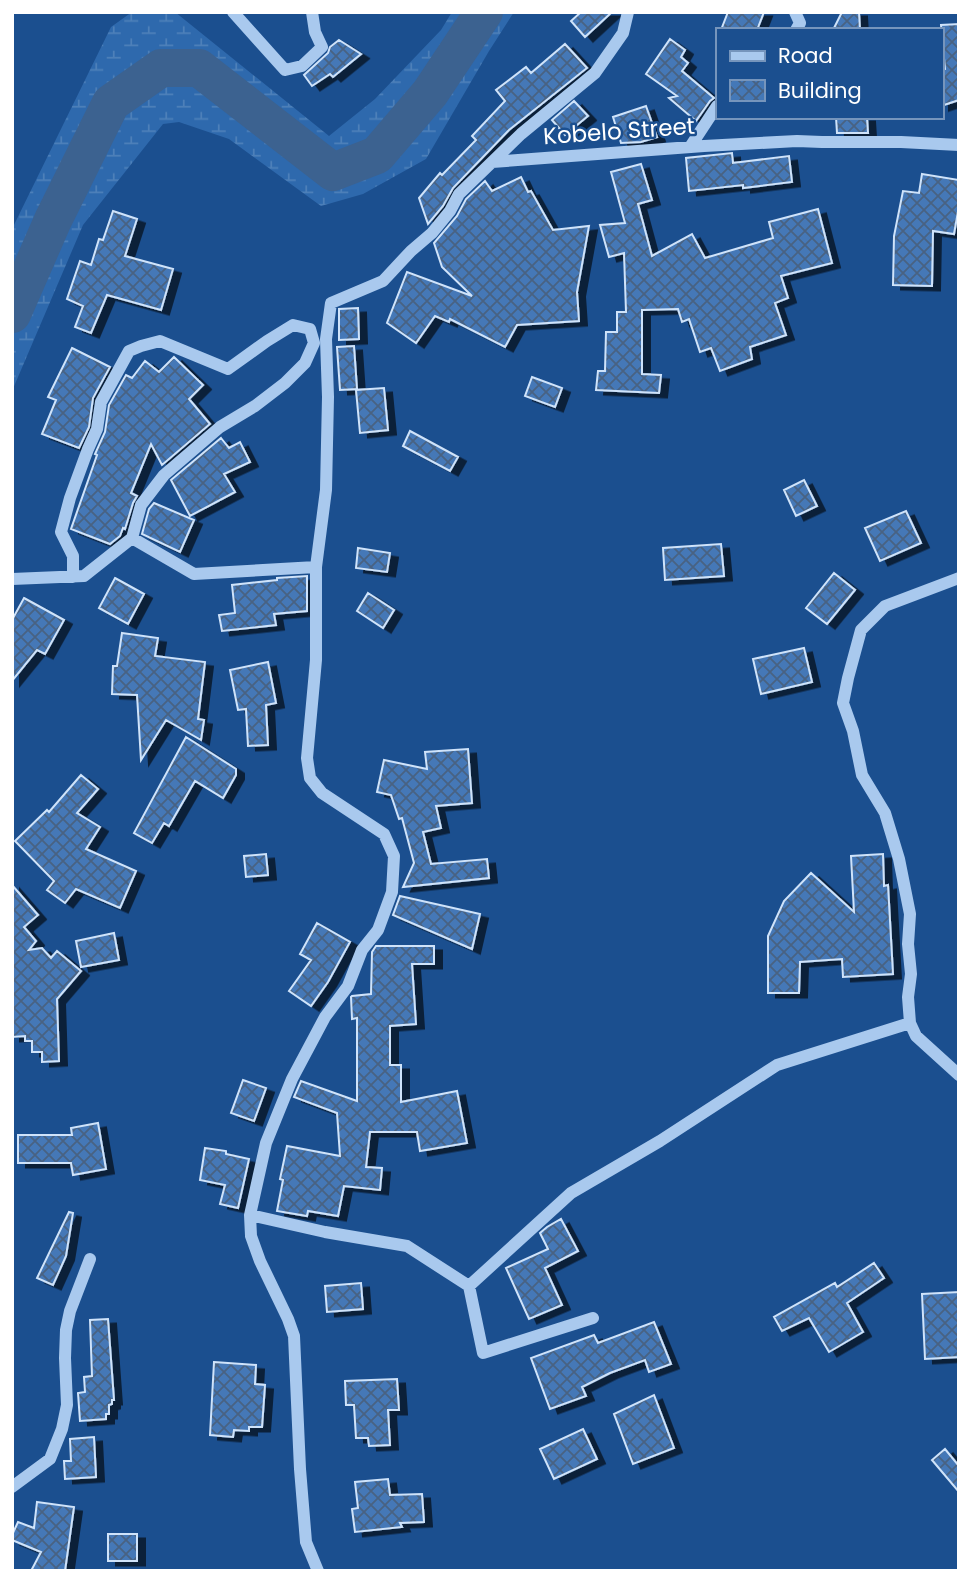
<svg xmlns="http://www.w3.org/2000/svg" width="971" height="1583" font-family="Poppins,sans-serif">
<defs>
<pattern id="wetland-marsh" width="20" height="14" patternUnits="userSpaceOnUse" patternTransform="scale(1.75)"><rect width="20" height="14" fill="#2e69ad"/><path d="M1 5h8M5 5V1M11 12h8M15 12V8" fill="none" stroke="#4d80b9"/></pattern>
<pattern id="building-cross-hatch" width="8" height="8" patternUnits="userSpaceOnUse" patternTransform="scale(1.75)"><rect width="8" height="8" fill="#4478b7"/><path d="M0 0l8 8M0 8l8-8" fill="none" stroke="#486282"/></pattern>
<filter id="shadow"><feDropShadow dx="8" dy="4.5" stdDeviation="0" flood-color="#0009"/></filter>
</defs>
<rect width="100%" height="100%" fill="#1b4f8f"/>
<!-- wetland -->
<path fill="url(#wetland-marsh)" d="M132,12h43l154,124 46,-37 66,-69 11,-18h62l-25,39 -63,108 -63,35 -42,12 -92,-67 -50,-17 -16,2 -80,101 -71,166v-162l99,-202z"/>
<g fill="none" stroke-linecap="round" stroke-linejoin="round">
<!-- river -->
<path stroke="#3c6290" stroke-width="38" d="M12,314l41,-94 58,-117 50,-35h38l134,104 44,-17 53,-62 54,-81"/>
</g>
<!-- building -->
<path fill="url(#building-cross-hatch)" stroke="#cfe3fa" stroke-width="2" filter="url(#shadow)" d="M581,12h31l-27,25 -14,-16z
M728,12h36l-7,18h-36z
M842,12h17l1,18h-27z
M959,24v76l-18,6v-36l4,-1 -4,-44z
M670,39l15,11 -4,7 7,6 -6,8 32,27 -4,3 -14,20 -27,-23 8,-2 -31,-22z
M339,40l22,14 -28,23 -3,-3 -18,12 -8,-11 24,-22 2,-6z
M565,44l22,24 -78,62 -56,58 -10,18 -15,18 -9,-26 21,-25 2,2 34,-35 -4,-4 33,-35 -9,-11 30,-23 5,6z
M574,101l14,15 -23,19 -13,-15z
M646,106l11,31 -16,5 -20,1 -8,-26z
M836,117h31l1,16h-31z
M732,153l1,10 56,-7 3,26 -49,6v-3l-54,6 -3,-33z
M641,164l11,36 -14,4 14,52 40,-22 13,24 68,-20 -4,-16 49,-13 14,54 -51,13 7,22 -13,5 11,32 -36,12 2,12 -32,12 -9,-23 -11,4 -11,-33 -7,3 -4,-13 -36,1v64l19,1 -2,18 -63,-3 2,-19h7l1,-39h11v-20h9l-2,-59 -15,4 -9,-32 25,-2 -14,-51z
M922,174l37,6v26l-5,28 -21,-3 -1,55 -39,-1 1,-49 9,-45 16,2z
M521,177l7,15 3,-1 22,39 36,-4 -12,66 2,29 -62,4 -12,22 -55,-28 -1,3 -14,-6 -19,27 -29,-20 20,-51 65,24 -30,-29 -8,-24 23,-27 9,-17 19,-18 7,10z
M113,211l24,8 -12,37 48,13 -12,41 -54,-15 -16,38 -16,-6 8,-21 -16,-7 13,-38 11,4 8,-26 4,1z
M358,308l1,31 -20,1v-31z
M354,346l3,43 -17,1 -3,-43z
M72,348l38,19 -17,31 -4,29 -10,21 -37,-14 14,-34 -8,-3z
M174,357l29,28 -14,14 21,25 -48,41 -11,-21 -20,49 6,3 -4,7 -8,26 -2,-1 -3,8 -10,8 -39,-15 26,-74 -2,-1 10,-22 4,-27 17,-30 6,3 13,-17 14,11z
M532,377l30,11 -7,19 -30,-11z
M384,388l4,42 -28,3 -4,-43z
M410,431l48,26 -8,14 -47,-25z
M221,438l8,10 11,-6 10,20 -26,12 11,18 -45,24 -19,-36z
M804,480l13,26 -21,10 -12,-26z
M154,503l40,17 -14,32 -38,-18 7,-25z
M906,511l15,32 -41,18 -15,-33z
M721,544l3,32 -59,4 -2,-32z
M358,548l32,5 -3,19 -31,-4z
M834,573l21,17 -28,34 -21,-16z
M307,576v35l-33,3 2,11 -54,6 -3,-16 16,-2 -3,-28 45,-5v-2z
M115,578l29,16 -16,30 -29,-16z
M368,593l26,17 -11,18 -26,-17z
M24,598l40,22 -19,34 -8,-4 -25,31v-61z
M122,633l36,5 -3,18 50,6 -7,57 6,1 -3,20 -35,-20 -25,40 -4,-65 -25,-1 1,-28h4z
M804,648l8,34 -51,12 -8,-35z
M268,662l8,41 -10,2 2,40 -20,1 -2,-37 -8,1 -8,-40z
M186,737l50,32v6l-13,23 -28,-17 -26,45 -5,-3 -12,20 -18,-10z
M468,749l4,54 -36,3 5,22 -18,4 8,32 56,-5 2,19 -86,9 11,-24 -12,-45 -3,1 -8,-24 -14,-3 7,-32 43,9 -2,-17z
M81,775l17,14 -21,24 23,14 -14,22 50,22 -16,37 -44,-19 -11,14 -18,-13 7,-9 -39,-40 32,-31 2,2z
M266,854l2,21 -22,2 -2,-21z
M883,854l1,32 4,-1 5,89 -50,3 -1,-18 -42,3 -1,31h-31v-57l16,-35 27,-28 43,39 -3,-56z
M12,885l26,30 -14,12 12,14 -7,9 13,-2 9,10 6,-7 24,20 -24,28 2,62 -17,1v-10h-10v-11h-7v-5l-13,1z
M400,896l80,18 -8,35 -79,-34z
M317,923l33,19 -22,40 -17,24 -22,-15 22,-31 -11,-6z
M114,933l5,27 -38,7 -5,-26z
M376,946h58v18h-22l4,60 -26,2v39h11v37l56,-11 10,52 -47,8 -3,-19h-47l-4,35 16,1 -2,22 -36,-4 -6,30 -30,-5 -1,5 -30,-5 6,-31 -3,-1 7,-33 53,10 -3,-43 -43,-16 7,-16 56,20v-83l-5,1 -1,-22 1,-1 19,-2 1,-42z
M243,1080l23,8 -12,33 -23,-8z
M98,1123l8,46 -33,6 -2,-12h-53v-28h54l-1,-7z
M205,1148l21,3v3l23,5 -11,49 -18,-4 5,-19 -25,-5z
M69,1212l4,1 -7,43 -13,29 -16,-7z
M561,1219l17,32 -33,17 17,37 -33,14 -23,-51 42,-19 -8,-16 7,-6z
M874,1263l10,15 -37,25 16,29 -34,20 -20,-34 -27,13 -8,-14 61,-34 2,4z
M361,1283l2,26 -36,3 -2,-26z
M959,1292v65l-34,2 -3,-65z
M108,1319l6,81h-2v4l-3,1v9h-3v5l-26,2 -2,-28 7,-1 -1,-15 8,-1 -2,-56z
M654,1322l17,42 -22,8 -4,-12 -35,13 -28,14 4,9 -36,13 -19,-51 63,-23 4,8z
M214,1362l42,3 -1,19 10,1 -3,42h-13v4l-15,-1 -1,7 -23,-2z
M397,1379l2,31h-11l2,35 -21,1 -1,-8h-12l-2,-33h-8l-1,-24z
M654,1395l20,53 -41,16 -19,-50z
M583,1429l14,30 -43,20 -14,-30z
M94,1437l2,40 -31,2 -1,-18h7l-1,-22z
M945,1449l14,17v26l-27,-32z
M388,1479l2,16 32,-1 2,28 -24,1 2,4 -47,5 -3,-23 6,-1 -3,-26z
M37,1502l37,5 -9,64h-34l10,-19 -29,-12v-5l6,-13 16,6z
M108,1534h29v27h-29z"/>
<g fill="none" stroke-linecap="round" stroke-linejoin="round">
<!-- minor -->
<path stroke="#a9c9ee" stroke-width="12" d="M233,12l52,58 17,-4 20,-19 -7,-15 -3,-20
M795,12l5,11 -4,7
M690,147l27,-41
M492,162l212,-16 93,-5 25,1h79l58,3
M316,567l10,-77 2,-93 -2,-58 5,-36 52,-22 28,-30 21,-18 18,-22 9,-17 62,-60 74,-61 28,-40 5,-21
M73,577v-21l-12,-24 9,-34 18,-49 9,-20 4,-27 28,-51 12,-5 19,-5 68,28 39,-28 26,-16 17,4 4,14 -9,20 -20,20 -30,23 -35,21 -56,48 -23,30 -9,33
M959,578l-74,28 -24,24 -13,48 -5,25 10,28 9,44 23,38 14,46 11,55 -2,30 3,30 -3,23 2,26 6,13 43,39
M12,579l72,-3 48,-38 62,36 122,-7v93l-9,98 3,20 12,15 62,41 10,22 -2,36 -14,38 -16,20 -14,36 -23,31 -33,62 -26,64 -16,72 1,21 9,25 28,58 6,17 6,133 6,73 12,29
M250,1215l75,17 82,14 62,40 14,67 110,-35
M469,1286l102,-93 89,-52 117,-76 133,-42
M12,1487l38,-28 12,-30 5,-24 -2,-47 1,-28 4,-19 20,-52"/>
</g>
<g text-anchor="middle" stroke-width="5" stroke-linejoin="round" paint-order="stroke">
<!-- street labels -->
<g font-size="23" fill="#fff" stroke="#1b4f8f">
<text transform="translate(619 131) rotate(-4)" y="8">Kobelo Street</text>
</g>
</g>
<!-- border -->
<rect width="971" height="1583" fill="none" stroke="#ffffff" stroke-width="28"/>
<!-- legend -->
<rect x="716" y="28" width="228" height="91" fill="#1b4f8f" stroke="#7695bc" stroke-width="2"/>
<rect x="730" y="51" width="35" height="10" fill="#a9c9ee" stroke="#7695bc" stroke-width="2"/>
<text x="778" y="63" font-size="21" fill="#ffffff">Road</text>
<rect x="730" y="80" width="35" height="21" fill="url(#building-cross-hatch)" stroke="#7695bc" stroke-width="2"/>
<text x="778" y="98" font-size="21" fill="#ffffff">Building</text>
</svg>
